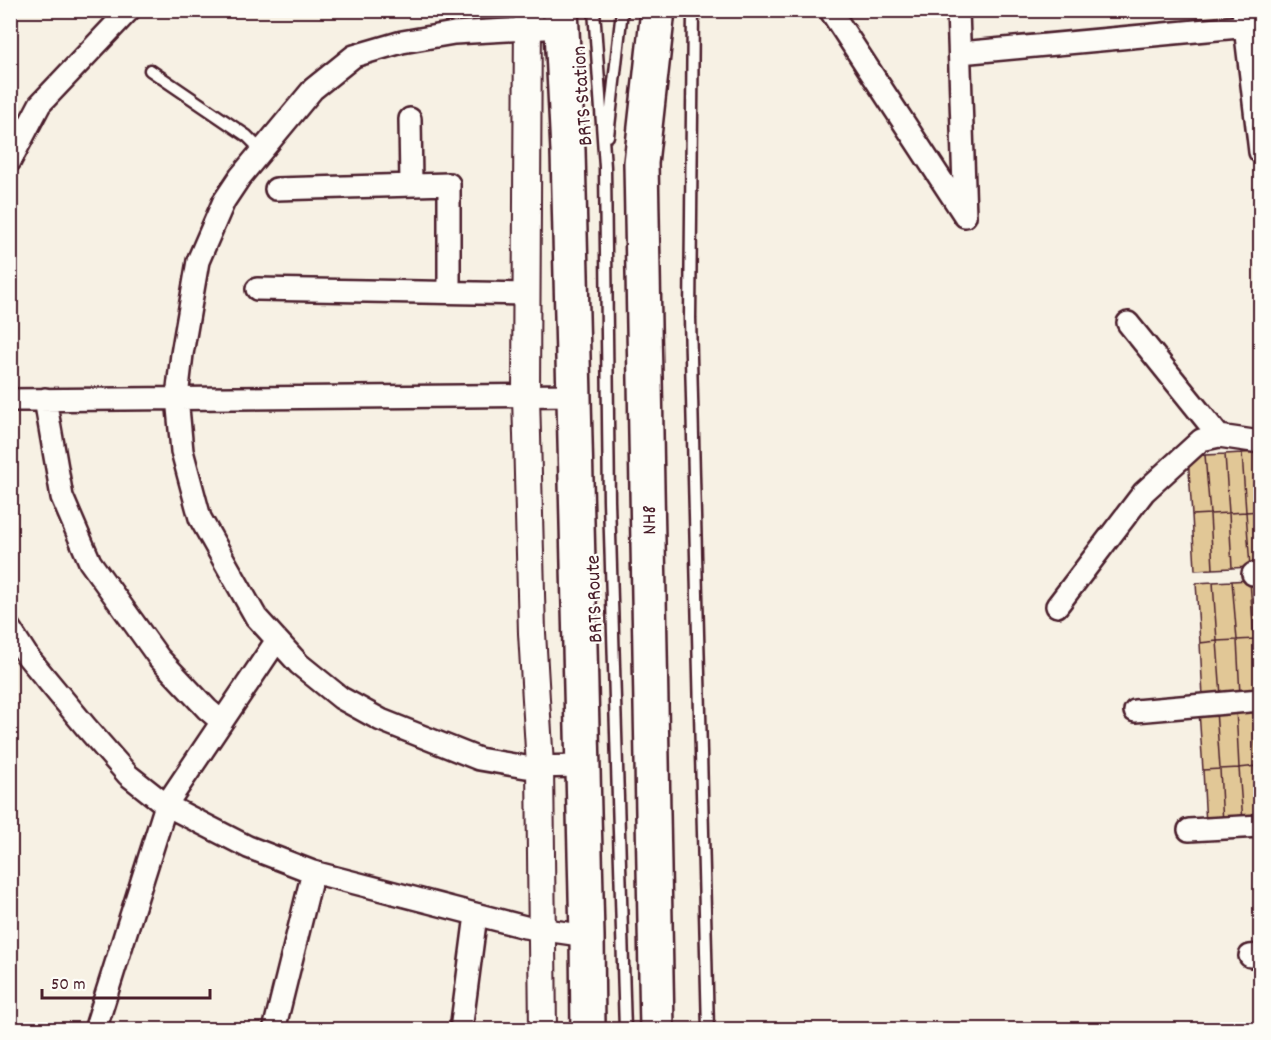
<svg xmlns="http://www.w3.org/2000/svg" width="1271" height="1040" font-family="Dekko,sans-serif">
<rect width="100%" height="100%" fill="#f7f1e4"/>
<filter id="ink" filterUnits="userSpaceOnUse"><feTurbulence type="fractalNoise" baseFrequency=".0167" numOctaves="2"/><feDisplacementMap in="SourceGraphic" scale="12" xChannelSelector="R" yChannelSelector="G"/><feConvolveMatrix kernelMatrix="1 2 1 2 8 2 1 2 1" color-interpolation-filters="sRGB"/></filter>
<g filter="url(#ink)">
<!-- building -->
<path fill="#e1c796" stroke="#4a1f2b" stroke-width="1.5" d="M1260,452v59l-14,1 -4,-59z
M1242,453l4,59 -17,1 -4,-59z
M1225,454l4,59 -19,1 -5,-59z
M1205,455l5,59 -18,1 -4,-59z
M1260,511v55l-10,1 -4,-55z
M1246,512l4,55 -18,1 -3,-55z
M1229,513l3,55 -19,1 -3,-55z
M1210,514l3,55 -18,1 -3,-55z
M1260,579v60h-6l-4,-59z
M1250,580l4,59 -17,1 -5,-59z
M1232,581l5,59 -20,1 -4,-59z
M1213,582l4,59 -17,2 -4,-60z
M1254,639h6v55h-2z
M1254,639l4,55 -18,1 -3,-55z
M1237,640l3,55 -19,1 -4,-55z
M1217,641l4,55 -18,1 -3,-54z
M1253,707h7v59h-3z
M1253,707l4,59 -18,2 -3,-60z
M1236,708l3,60 -19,1 -4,-59z
M1216,710l4,59 -17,1 -4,-59z
M1257,766h3v55z
M1257,766l3,55 -17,1 -4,-54z
M1239,768l4,54 -20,2 -3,-55z
M1220,769l3,55 -17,1 -3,-55z"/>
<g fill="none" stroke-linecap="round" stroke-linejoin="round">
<!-- service casing -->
<g stroke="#4a1f2b" stroke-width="15">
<path id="service" d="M594,10l11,157 4,334 16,529
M693,10l-3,308 18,712
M150,70l97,66 14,14
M608,136l14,-126"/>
</g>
<!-- minor casing -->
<g stroke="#4a1f2b" stroke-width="26">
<path id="minor" d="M830,10l135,206
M958,10l7,206
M1243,10l17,142
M562,27l-108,6 -52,9 -48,14 -41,33 -73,88 -16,24 -26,60 -16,93 -5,43 5,54 18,67 56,99 43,47 42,34 40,22 98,39 47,8 57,-1
M960,53l300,-28
M410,119l1,65
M10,161l30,-57 89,-94
M276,189l173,-5v108
M257,289l269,5
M1128,323l91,113
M45,399l17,98 28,65 69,96 48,51 15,13
M10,400l564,-5
M1253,574l7,-1
M1057,606l87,-114 57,-52 18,-4 41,6
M10,629l18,28 58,70 42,48 38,30 82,42 65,25 212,55 62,9
M1135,711l125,-11
M1189,830l71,-4
M1250,956l10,-1
M95,1030l71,-225 111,-165
M274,1030l39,-158
M461,1030l15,-115"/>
</g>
<!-- tertiary casing -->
<g stroke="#4a1f2b" stroke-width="30">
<path id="tertiary" d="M528,10l-2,385 6,238 8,133 3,264"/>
</g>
<!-- primary casing -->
<g stroke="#4a1f2b" stroke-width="38">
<path id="primary" d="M561,10l7,141 19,785 1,94
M657,1030l-16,-867 17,-153"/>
</g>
<!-- service -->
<use href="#service" stroke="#fdfcf7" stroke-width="10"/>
<!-- minor -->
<use href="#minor" stroke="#fdfcf7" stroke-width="21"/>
<!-- tertiary -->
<use href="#tertiary" stroke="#fdfcf7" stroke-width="26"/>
<!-- primary -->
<use href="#primary" stroke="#fdfcf7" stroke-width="33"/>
</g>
</g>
<g text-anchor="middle" stroke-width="4.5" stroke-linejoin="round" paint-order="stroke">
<!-- street labels -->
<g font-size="21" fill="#4a1f2b" stroke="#fdfcf7">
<text transform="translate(581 96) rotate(-94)" y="7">BRTS Station</text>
<text transform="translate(648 520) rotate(-91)" y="7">NH8</text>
<text transform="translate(593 599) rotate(-92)" y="7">BRTS Route</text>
</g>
</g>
<!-- margin -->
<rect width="1271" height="1040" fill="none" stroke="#fdfcf7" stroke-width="36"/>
<rect x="18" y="18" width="1235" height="1004" fill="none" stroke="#4a1f2b" stroke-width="2" filter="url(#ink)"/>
<!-- scale -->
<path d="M42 989v9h168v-9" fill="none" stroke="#4a1f2b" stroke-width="3"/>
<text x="51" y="989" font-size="18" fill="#4a1f2b" stroke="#fdfcf7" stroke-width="4.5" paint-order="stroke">50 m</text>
</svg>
